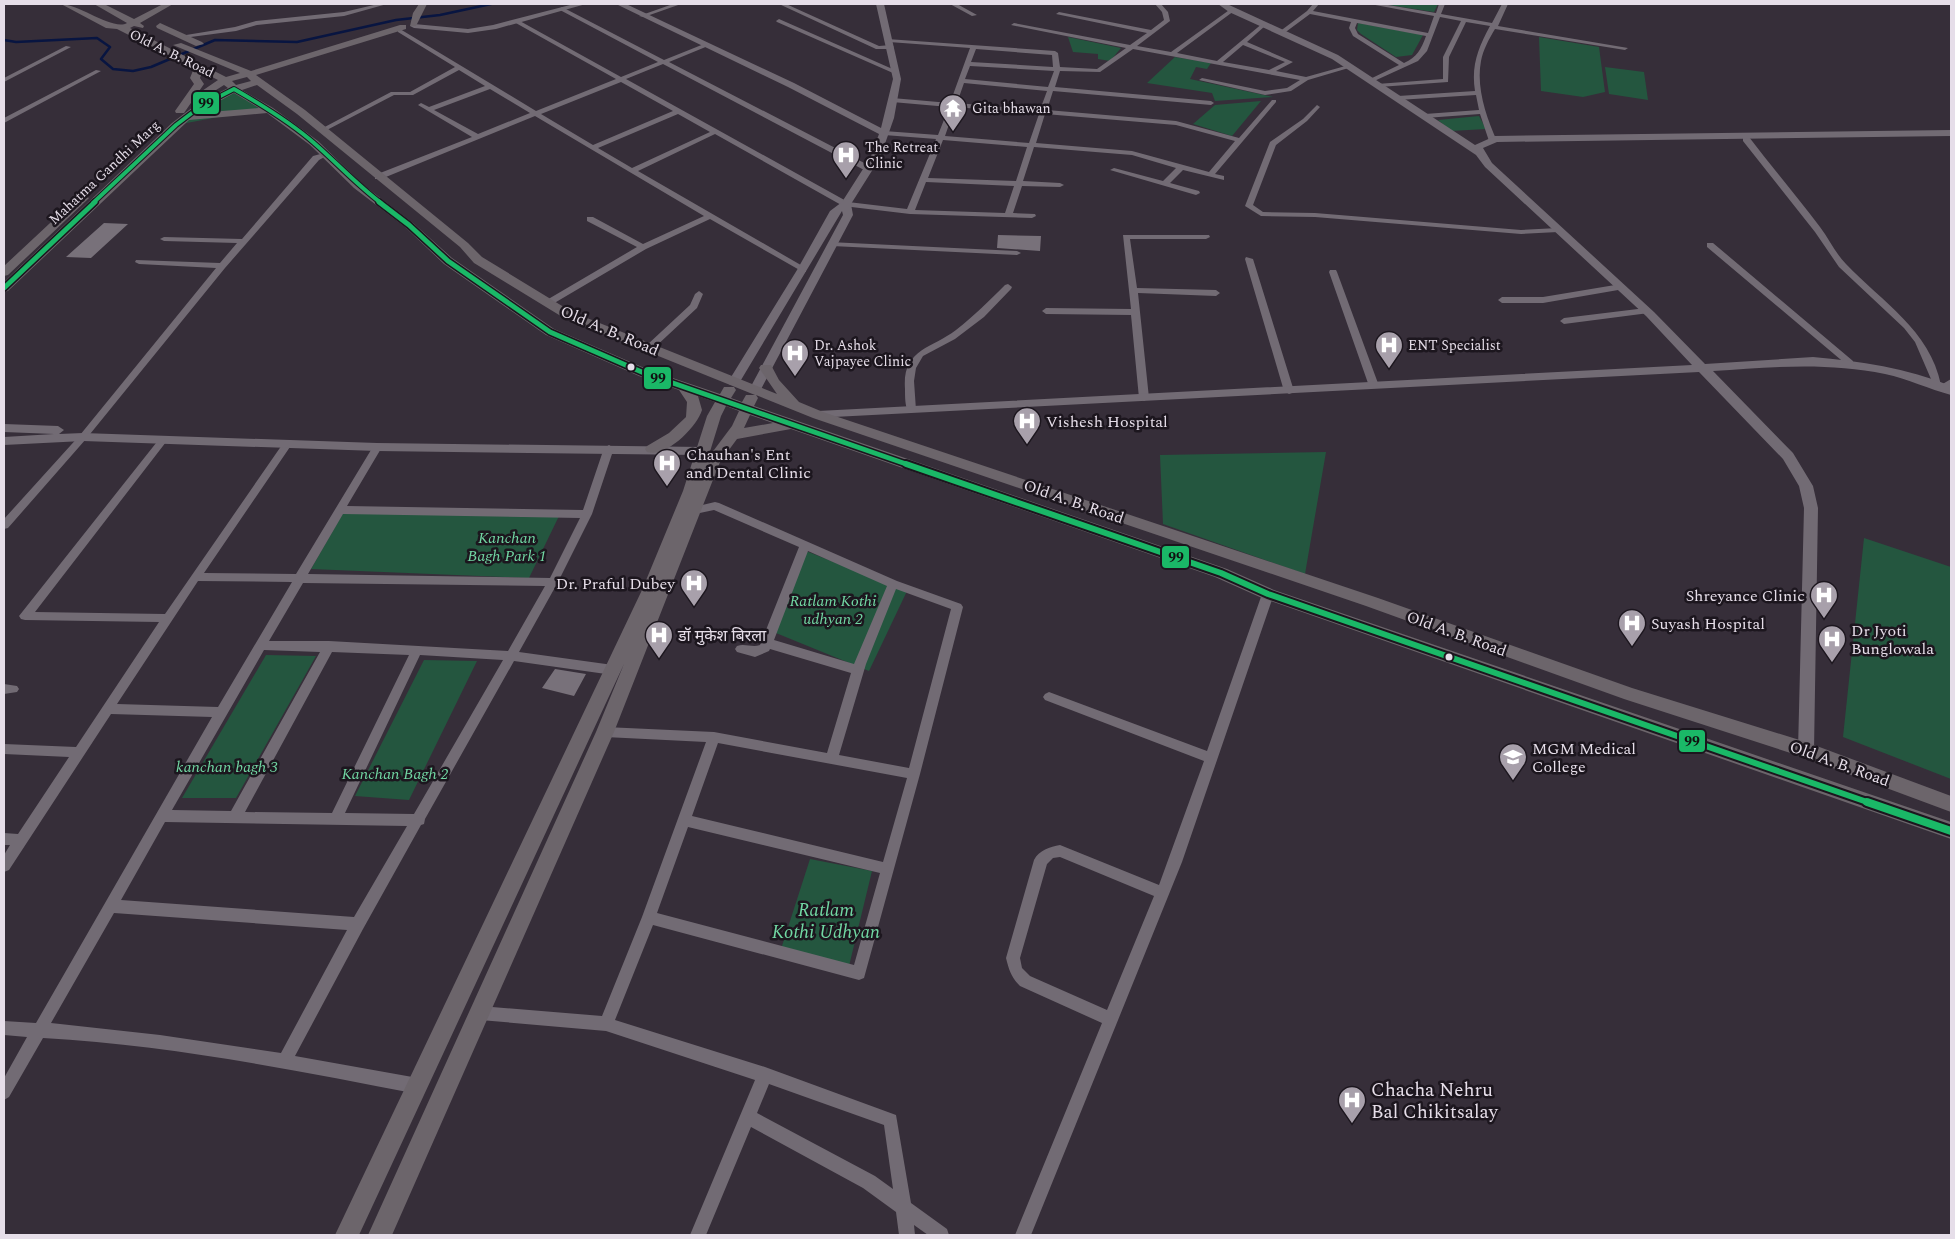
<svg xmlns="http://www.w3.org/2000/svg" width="1955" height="1239" font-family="Spectral,'Noto Sans Devanagari',serif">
<rect width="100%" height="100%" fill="#362e39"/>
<!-- green -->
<path fill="#24563f" d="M1382,4h56l-4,8z
M1358,23l65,12 -11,20 -16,2 -35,-23 -4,-4z
M1068,37l53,11 -11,13 -12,-2v-5l-25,-2z
M1539,37l60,10 6,45 -22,5 -42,-6z
M1175,57l36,6 -4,6 -11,-2 -6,12 83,18 -58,4 -3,-8 -65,-10z
M1605,67l39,5 4,28 -39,-6z
M234,89l32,19 -90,17z
M1261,101l-29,35 -39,-12 22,-19z
M1479,116l7,13 -35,2 -13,-11z
M1326,452l-21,122 -142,-50 -3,-69z
M343,513l216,3 -30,62 -218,-9z
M1864,538l87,29v212l-108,-42z
M806,551l101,40 -38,80 -98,-40z
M266,655l50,1 -80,142h-54z
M424,660l53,1 -68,139 -54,-4z
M810,859l62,12 -23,95 -68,-17z"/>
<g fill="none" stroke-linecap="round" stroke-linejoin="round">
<!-- stream -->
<path stroke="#081541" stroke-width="2.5" d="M4,40l12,2 81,-4 13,9 -9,12 12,10 20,2 18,-4 64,-27 82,2 99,-22 44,-5 51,-11"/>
</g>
<!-- building -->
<path fill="#78717a" d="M104,223l24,1 -37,34 -25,-1z
M998,235l43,1 -1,15 -43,-3z
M555,669l31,5 -12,22 -32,-8z"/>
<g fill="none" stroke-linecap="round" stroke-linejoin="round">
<!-- minor -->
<path fill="#726b74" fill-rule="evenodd" d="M378,4h9l-43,12 -87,9 -21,6 -53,7 -3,-2 55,-9 21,-6 88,-9z
M673,4h8l-37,13 -5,-1z
M779,4h7l93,42 12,-1 3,2 -3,2h-15z
M950,4h7l20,11 -5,1z
M1155,4h6l7,8 2,9 -33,25 34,6 61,-44 3,2 -1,1 -57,42 40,8 46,-38 3,2 -1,1 -18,16 46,20 -17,9 30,6 43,-12 3,2 -44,13 -17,11 -26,4 -66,-15 3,-2 63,13 22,-3 13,-8 -167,-31 -33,23 -40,-1 -5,16 156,14 3,2 -3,2 -158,-14 -6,19 129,11 63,17 33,-38h4v2l-61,72 9,2v4l-41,-10 -13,13 29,8 1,2 -4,2 -86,-25 4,-2 49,13 13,-13 -44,-13 -98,-8 -11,34 37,2 4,2 -4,2 -38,-1 -9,27 22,1 1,2 -4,2 -122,-4 -67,-8 -128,-72 -77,37 168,97v4h-3l-93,-53 -64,30 -95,56h-6v-4l92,-54 -50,-26v-4h6l50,27 61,-28 -169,-100 -154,63h-6v-4l97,-38 -54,-32 3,-2 8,4 56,-21 -26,-16 -46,25h-19l-69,36 -6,-1 72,-38h19l45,-25 -57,-35v-2l2,-1 136,82 80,-32 -102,-57v-2h4l103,57 37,-15 -98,-52 -1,-1 3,-2 102,53 40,-16h4v2l-39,16 203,105v4h-6l-203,-107 -37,15 222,123 59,7 29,-70 -52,-4 -4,-2 4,-2 54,4 11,-28 -57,-5 -3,-2 3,-2 58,5 20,-55 -81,-6 -3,-2 1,-1 168,12 3,2 2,14 37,2 29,-21 -115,-23 3,-2 116,22 17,-12 -91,-19 3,-2 92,18 13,-10 -2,-8zM1243,45l42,17 -16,8 -46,-8zM976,49l76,6 1,12 -82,-5zM970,66l84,5 -6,16 -83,-8zM621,82l52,29 -80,34 -52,-31zM964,83l83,8 -7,19 -83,-7zM490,89l40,24 -52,21 -44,-24zM955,107l84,7 -10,29 -84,-7zM678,114l32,18 -78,36 -34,-20zM1045,114l131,11 59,16 -26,31 -77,-21 -96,-8zM943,140l84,7 -11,34 -88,-3zM926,182l88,4 -9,27 -90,-3z
M1313,4h6l-6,7 115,22 6,-17 -64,-12h12l54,9 3,-9h6l-4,10 51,9 10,-19h6l-10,22 130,22 -3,2 -130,-21c-6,10 -12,21 -14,32 -5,26 5,56 16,80l-4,2 -4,-2 -9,-27 -55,4 -3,-2 3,-2 54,-4 -3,-15 -78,5 -3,-2 3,-2 77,-5c-4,-25 3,-43 15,-65l-24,-4 -17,35 -1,25 -69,5 -3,-2 1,-1 66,-5v-22l18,-36 -21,-4 -13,34 -9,10 -46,21 -2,-1v-2l29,-14 -46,-29 -4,-8 2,-6 -41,-8 -27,20h-4v-2l28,-21zM1357,23l69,13c-5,14 -9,21 -22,27l-46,-29 -3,-6z
M779,19l118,52 1,1 -5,1 -116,-51 -1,-1z
M66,46l5,1 -67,35v-4z
M96,70l5,1 -97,52v-5z
M1317,105l3,2 -13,14 -31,24 -23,60 10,7 52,1 206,17 37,-2 4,2 -4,2 -37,2 -206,-17 -54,-1 -16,-10 25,-64 33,-23z
M1743,137h6c23,30 48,60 71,90 9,12 16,27 26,37 36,38 84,66 95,121l10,-6v7l-7,4 -3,-1 -1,-3h-6l-19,-44 -11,-14 -65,-61 -24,-35 -72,-91z
M324,153l4,2 -9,5 -94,108 -139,171 -78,89 -4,1v-10l76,-84 136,-167 -77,-4 -4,-2 1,-2 84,3 17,-20 -73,-2 -4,-2 4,-2 78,2 71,-83z
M1123,235h86l1,2 -4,2h-76l7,49 79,2 4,3 -4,3 -78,-3 11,105 -5,3 -5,-3 -8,-83 -85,-1 -4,-3 4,-3 85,1z
M829,242l188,9 4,2 -4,2 -185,-9h-3z
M1707,243h6l140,118v4h-6l-140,-118z
M1246,257l7,2 41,132 -2,2 -3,1 -5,-3 -39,-132z
M1330,270h6l1,2 42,114 -2,2h-6l-2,-2 -40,-114z
M1008,284l4,3 -1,2 -27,28 -29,22 -32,17 -7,12 -2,13 2,29 -5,3 -3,-1c-3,-7 -3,-15 -3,-23 -3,-40 26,-40 51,-59 18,-14 33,-29 49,-45z
M1621,284l3,1v4l-81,14h-41l-4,-3 4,-3h41z
M699,291l4,3 -6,14 -44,41h-6v-4l43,-40 5,-11z
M1646,308l4,3 -1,2 -85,11 -4,-3 4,-3z
M163,437l5,3 -2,2 -131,170 130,2 119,-172 3,-1 5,3 -88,129 92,1 78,-129 3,-1 5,3 -35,59 236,4 21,-62 5,-3 5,3 -22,66 -34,68 -39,70 94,13 4,2 2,3 -2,3 -4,2 -99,-14 -89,158 -1,5 -3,1 -58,104 -68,127 123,22 5,3 3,5 -3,5 -5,3c-124,-24 -249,-49 -375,-56l-34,59 -5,3v-22l23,-41 -23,-2v-14l32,2 176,-306 -101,-3 -102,156 -5,2v-17l6,-10h-6v-12l14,1 51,-77 -65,-3v-10l72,3 83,-125 -134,-2 -4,-1 -2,-3 141,-178zM343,514l237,4 -30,60 -242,-4zM198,581l94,1 -74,125 -101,-3zM303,583l242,3 -37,65 -179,-10h-60zM264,650l56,2 -89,159 -59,-1zM332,652l77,3 -77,158 -87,-1zM420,655l83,5 -89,154 -69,-1zM165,822l242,4 -53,91 -233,-17zM114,913l233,17 -66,123 -121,-18 -109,-12z
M692,500l4,1 2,5 17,-4 4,1 178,78 64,23 2,3 -43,167 -56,204 -5,2 -206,-55 -38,95 150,47 131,48 15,88 36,26 2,6h-21l-14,-10 1,10h-16l-3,-23 -33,-24 -112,-61 -45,108h-16l65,-155 -149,-49 -126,-11 -5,-2 -2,-5 2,-5 5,-2 122,10 40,-99 64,-175 -101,-5 -4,-1 -2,-4 2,-4 4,-1 109,5 113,21 24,-80 -81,-24 -1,2 -14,6 -18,-5 -2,-3 2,-3c8,-3 15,2 23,-1l39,-98 -85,-37 -19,4 -4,-1 -4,-9zM808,551l79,35 -33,78 -80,-24zM896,589l55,20 -42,159 -70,-13 27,-91zM718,743l189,35 -24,84 -191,-46zM688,827l192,46 -26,92 -197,-52zM769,1084l115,41 9,64 -18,-13 -118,-63z
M1268,590l6,4 -92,268 -151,373h-16l87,-212 -82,-37c-9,-9 -11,-16 -14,-28l28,-98c5,-10 16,-13 26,-15l99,40 45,-124 -159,-61 -2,-3 2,-3 4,-2 158,59 55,-157zM1060,857l94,39 -47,114 -77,-34 -8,-8 -2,-10 27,-94 6,-6z
M4,684l13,2 2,3 -2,3 -13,2z"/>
<!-- tertiary -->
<path fill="#726b74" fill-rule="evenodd" d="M574,4h12l-90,25 -28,4 -54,-5 -4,-2 4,-2 54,5 25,-4z
M616,4h10l168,79 87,45 12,-49 -17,-75h8l17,75 -7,39 -14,40 -29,46 2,11 -94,178 -4,1 -6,-4 94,-175 -1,-4 -104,174h-8l-2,-3 69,-112 33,-59 12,-9 28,-44 9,-24 -91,-47z
M1218,4h9l111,51 137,90 20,-9 456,-6v6l-454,6 -14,6 9,15 162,149 51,52 108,-7c47,4 94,11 138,29v9c-22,-6 -43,-16 -66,-21 -58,-12 -114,-7 -172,-3l80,82 20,33 5,22 -4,242 -2,5 -6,2 -6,-2 -2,-5 6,-242 -5,-22 -16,-27 -84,-87 -885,46 -2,-3 6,-4 874,-46 -46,-49 -161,-149 -9,-12 -144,-96 -103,-47z
M4,424l54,2 6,4 -5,4 24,-1 294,10 325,4 5,1 13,13 -7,5 -14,-11 -322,-4 -294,-10 -79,4v-8l50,-3 -50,-2z"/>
<!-- secondary -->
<path fill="#6c656b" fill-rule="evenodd" d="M61,4c18,0 52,27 66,19l-33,-19h10l30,15 29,-15h10l-33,19 4,3 -1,2 -9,-2 -4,2 96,49 14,-4 -67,-28 8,-2 70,28 149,-46h6v4l-150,46 49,35 163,133 14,14 90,55 205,82 -18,-26 2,-3h10l8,15 20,22 24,10 555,186 254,90 174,54 145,54v16l-148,-55 -179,-58 -258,-93 -553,-188 -57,-23 2,3 -4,8 473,163 47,21 677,232v17l-689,-241 -47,-21 -424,-148 -54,10 -17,23 -106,270 -222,503h-24l228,-503 28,-68 -265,571h-24l307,-645 41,-99 24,-75 8,-14 -17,-6 4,14c-5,17 -36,48 -55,42l-2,-3 2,-3 22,-13 17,-16 1,-15 -8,-12 -40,-14 -93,-41 -102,-71 -39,-37 -51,-39 -44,-43 -43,-32 -78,7 -181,171 -4,1v-10l168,-159 25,-19 31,-16 -4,-3 -19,12h-6v-4l19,-13 -16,-8 -2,6 4,6 -20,29h-8l-1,-2 19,-27 -4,-6 4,-10 -77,-39 -11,-1zM247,77l4,4 -15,4 -4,-4zM257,85l40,29 163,133 14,16 90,55 191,77h-9l-4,7 -11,-4 5,-8 -2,-3h-10l-4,7 -71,-24 -95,-41 -102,-71 -39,-35 -51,-39 -44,-43 -45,-33 -31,-18zM234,93l25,15 -61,5zM726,406l13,5 -7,15 -24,32 13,-42zM750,415l23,8 -29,5z
M419,4h8l-11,22h-6l3,-13z
M160,23l42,19 2,2 -8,2 -39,-18 -1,-2z
M83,195l6,3 -2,2 -79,75 -4,1v-10l75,-70z"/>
<!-- bus-1-far3 casing -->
<g stroke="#1c161e" stroke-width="6">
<path id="bus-1-far3" d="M93,203l83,-78 25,-19 33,-17c28,16 56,33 80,54 23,20 43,42 67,60"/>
</g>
<!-- bus-1-far2 casing -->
<g stroke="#1c161e" stroke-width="8">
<path id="bus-1-far2" d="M379,202l30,23 39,36 102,71 94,41 265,92
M4,288l91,-86"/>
</g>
<!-- bus-1-far1 casing -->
<g stroke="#1c161e" stroke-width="10">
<path id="bus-1-far1" d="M906,464l315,109 47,21 602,209"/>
</g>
<!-- bus-1 casing -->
<g stroke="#1c161e" stroke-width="12">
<path id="bus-1" d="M1867,802l84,29"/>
</g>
<!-- bus-1-far3 -->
<use href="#bus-1-far3" stroke="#1ab867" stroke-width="4"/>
<!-- bus-1-far2 -->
<use href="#bus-1-far2" stroke="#1ab867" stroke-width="5"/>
<!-- bus-1-far1 -->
<use href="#bus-1-far1" stroke="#1ab867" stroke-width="6"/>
<!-- bus-1 -->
<use href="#bus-1" stroke="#1ab867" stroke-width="8"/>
</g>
<!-- icons -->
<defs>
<g id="temple-pin" transform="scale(1.4375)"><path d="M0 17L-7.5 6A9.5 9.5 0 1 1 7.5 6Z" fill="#a8a0ab" stroke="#1c161e"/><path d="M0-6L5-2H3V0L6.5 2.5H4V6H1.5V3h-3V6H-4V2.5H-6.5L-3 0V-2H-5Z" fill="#fff"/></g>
<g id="hospital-pin" transform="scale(1.4375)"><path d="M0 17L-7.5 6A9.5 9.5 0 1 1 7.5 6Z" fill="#a8a0ab" stroke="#1c161e"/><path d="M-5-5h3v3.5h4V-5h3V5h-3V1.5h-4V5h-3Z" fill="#fff"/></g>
<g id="university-pin" transform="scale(1.4375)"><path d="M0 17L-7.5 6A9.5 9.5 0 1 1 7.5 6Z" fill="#a8a0ab" stroke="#1c161e"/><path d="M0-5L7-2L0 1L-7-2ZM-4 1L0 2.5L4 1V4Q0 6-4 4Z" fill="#fff"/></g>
</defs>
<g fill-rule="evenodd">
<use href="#temple-pin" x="953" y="108"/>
<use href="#hospital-pin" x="846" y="155"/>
<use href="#hospital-pin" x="1389" y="345"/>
<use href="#hospital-pin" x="795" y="353"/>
<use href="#hospital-pin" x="1027" y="421"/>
<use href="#hospital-pin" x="667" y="463"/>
<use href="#hospital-pin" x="694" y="583"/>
<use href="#hospital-pin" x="1824" y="595"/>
<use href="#hospital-pin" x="1632" y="623"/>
<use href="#hospital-pin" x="659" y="635"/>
<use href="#hospital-pin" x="1832" y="639"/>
<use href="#university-pin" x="1513" y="757"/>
<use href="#hospital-pin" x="1352" y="1100"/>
</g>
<!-- markers -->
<g fill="#e6dee9" stroke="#1c161e" stroke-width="2">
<circle cx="631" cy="367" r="4.5"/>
<circle cx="1449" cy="657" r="4.5"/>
</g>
<g text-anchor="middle" stroke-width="5" stroke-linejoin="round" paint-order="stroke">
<!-- far-street labels -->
<g font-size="14" fill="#e6dee9" stroke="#1c161e">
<text transform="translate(172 53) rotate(26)" y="5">Old A. B. Road</text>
<text transform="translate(104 172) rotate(-43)" y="5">Mahatma Gandhi Marg</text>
</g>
<!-- far-poi labels -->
<g font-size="14" fill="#e6dee9" stroke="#1c161e" text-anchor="start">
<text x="972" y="113">Gita bhawan</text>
<text x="865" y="152">The Retreat<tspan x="865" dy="16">Clinic</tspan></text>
<text x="814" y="350">Dr. Ashok<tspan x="814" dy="16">Vajpayee Clinic</tspan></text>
<text x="1408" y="350">ENT Specialist</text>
</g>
<!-- street labels -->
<g font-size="16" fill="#e6dee9" stroke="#1c161e">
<text transform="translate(610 330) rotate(23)" y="6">Old A. B. Road</text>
<text transform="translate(1074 501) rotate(19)" y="6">Old A. B. Road</text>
<text transform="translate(1457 633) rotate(20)" y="6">Old A. B. Road</text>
<text transform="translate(1840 763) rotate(20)" y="6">Old A. B. Road</text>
</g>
<!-- poi labels -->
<g font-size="16" fill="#e6dee9" stroke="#1c161e" text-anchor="start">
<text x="1046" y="427">Vishesh Hospital</text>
<text x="686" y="460">Chauhan's Ent<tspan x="686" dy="18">and Dental Clinic</tspan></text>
<text x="675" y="589" text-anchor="end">Dr. Praful Dubey</text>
<text x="1805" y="601" text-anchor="end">Shreyance Clinic</text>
<text x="1651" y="629">Suyash Hospital</text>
<text x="1851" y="636">Dr Jyoti<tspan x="1851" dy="18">Bunglowala</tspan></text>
<text x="678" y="641">डॉ मुकेश बिरला</text>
<text x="1532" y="754">MGM Medical<tspan x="1532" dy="18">College</tspan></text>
</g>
<!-- park labels -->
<g font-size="16" font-style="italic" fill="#71d7a3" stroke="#1c161e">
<text x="507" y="543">Kanchan<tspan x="507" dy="18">Bagh Park 1</tspan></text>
<text x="833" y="606">Ratlam Kothi<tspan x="833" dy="18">udhyan 2</tspan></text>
<text x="227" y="772">kanchan bagh 3</text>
<text x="395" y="779">Kanchan Bagh 2</text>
</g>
<!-- near-park labels -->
<g font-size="19" font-style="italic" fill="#71d7a3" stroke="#1c161e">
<text x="826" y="916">Ratlam<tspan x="826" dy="22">Kothi Udhyan</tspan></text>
</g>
<!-- near-poi labels -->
<g font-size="19" fill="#e6dee9" stroke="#1c161e" text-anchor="start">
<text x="1371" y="1096">Chacha Nehru<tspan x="1371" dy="22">Bal Chikitsalay</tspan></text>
</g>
</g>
<g stroke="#1c161e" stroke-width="2">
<rect x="192" y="91" width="28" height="24" rx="5" fill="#1ab867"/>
<rect x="643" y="366" width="29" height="24" rx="5" fill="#1ab867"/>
<rect x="1161" y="545" width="29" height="24" rx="5" fill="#1ab867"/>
<rect x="1678" y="729" width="28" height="24" rx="5" fill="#1ab867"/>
</g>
<g font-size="14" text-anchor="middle" font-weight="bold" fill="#111">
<text x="206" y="108">99</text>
<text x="658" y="383">99</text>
<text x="1176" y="562">99</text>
<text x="1692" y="746">99</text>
</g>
<!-- border -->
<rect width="1955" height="1239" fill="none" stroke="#e6dee9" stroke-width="10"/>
</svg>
